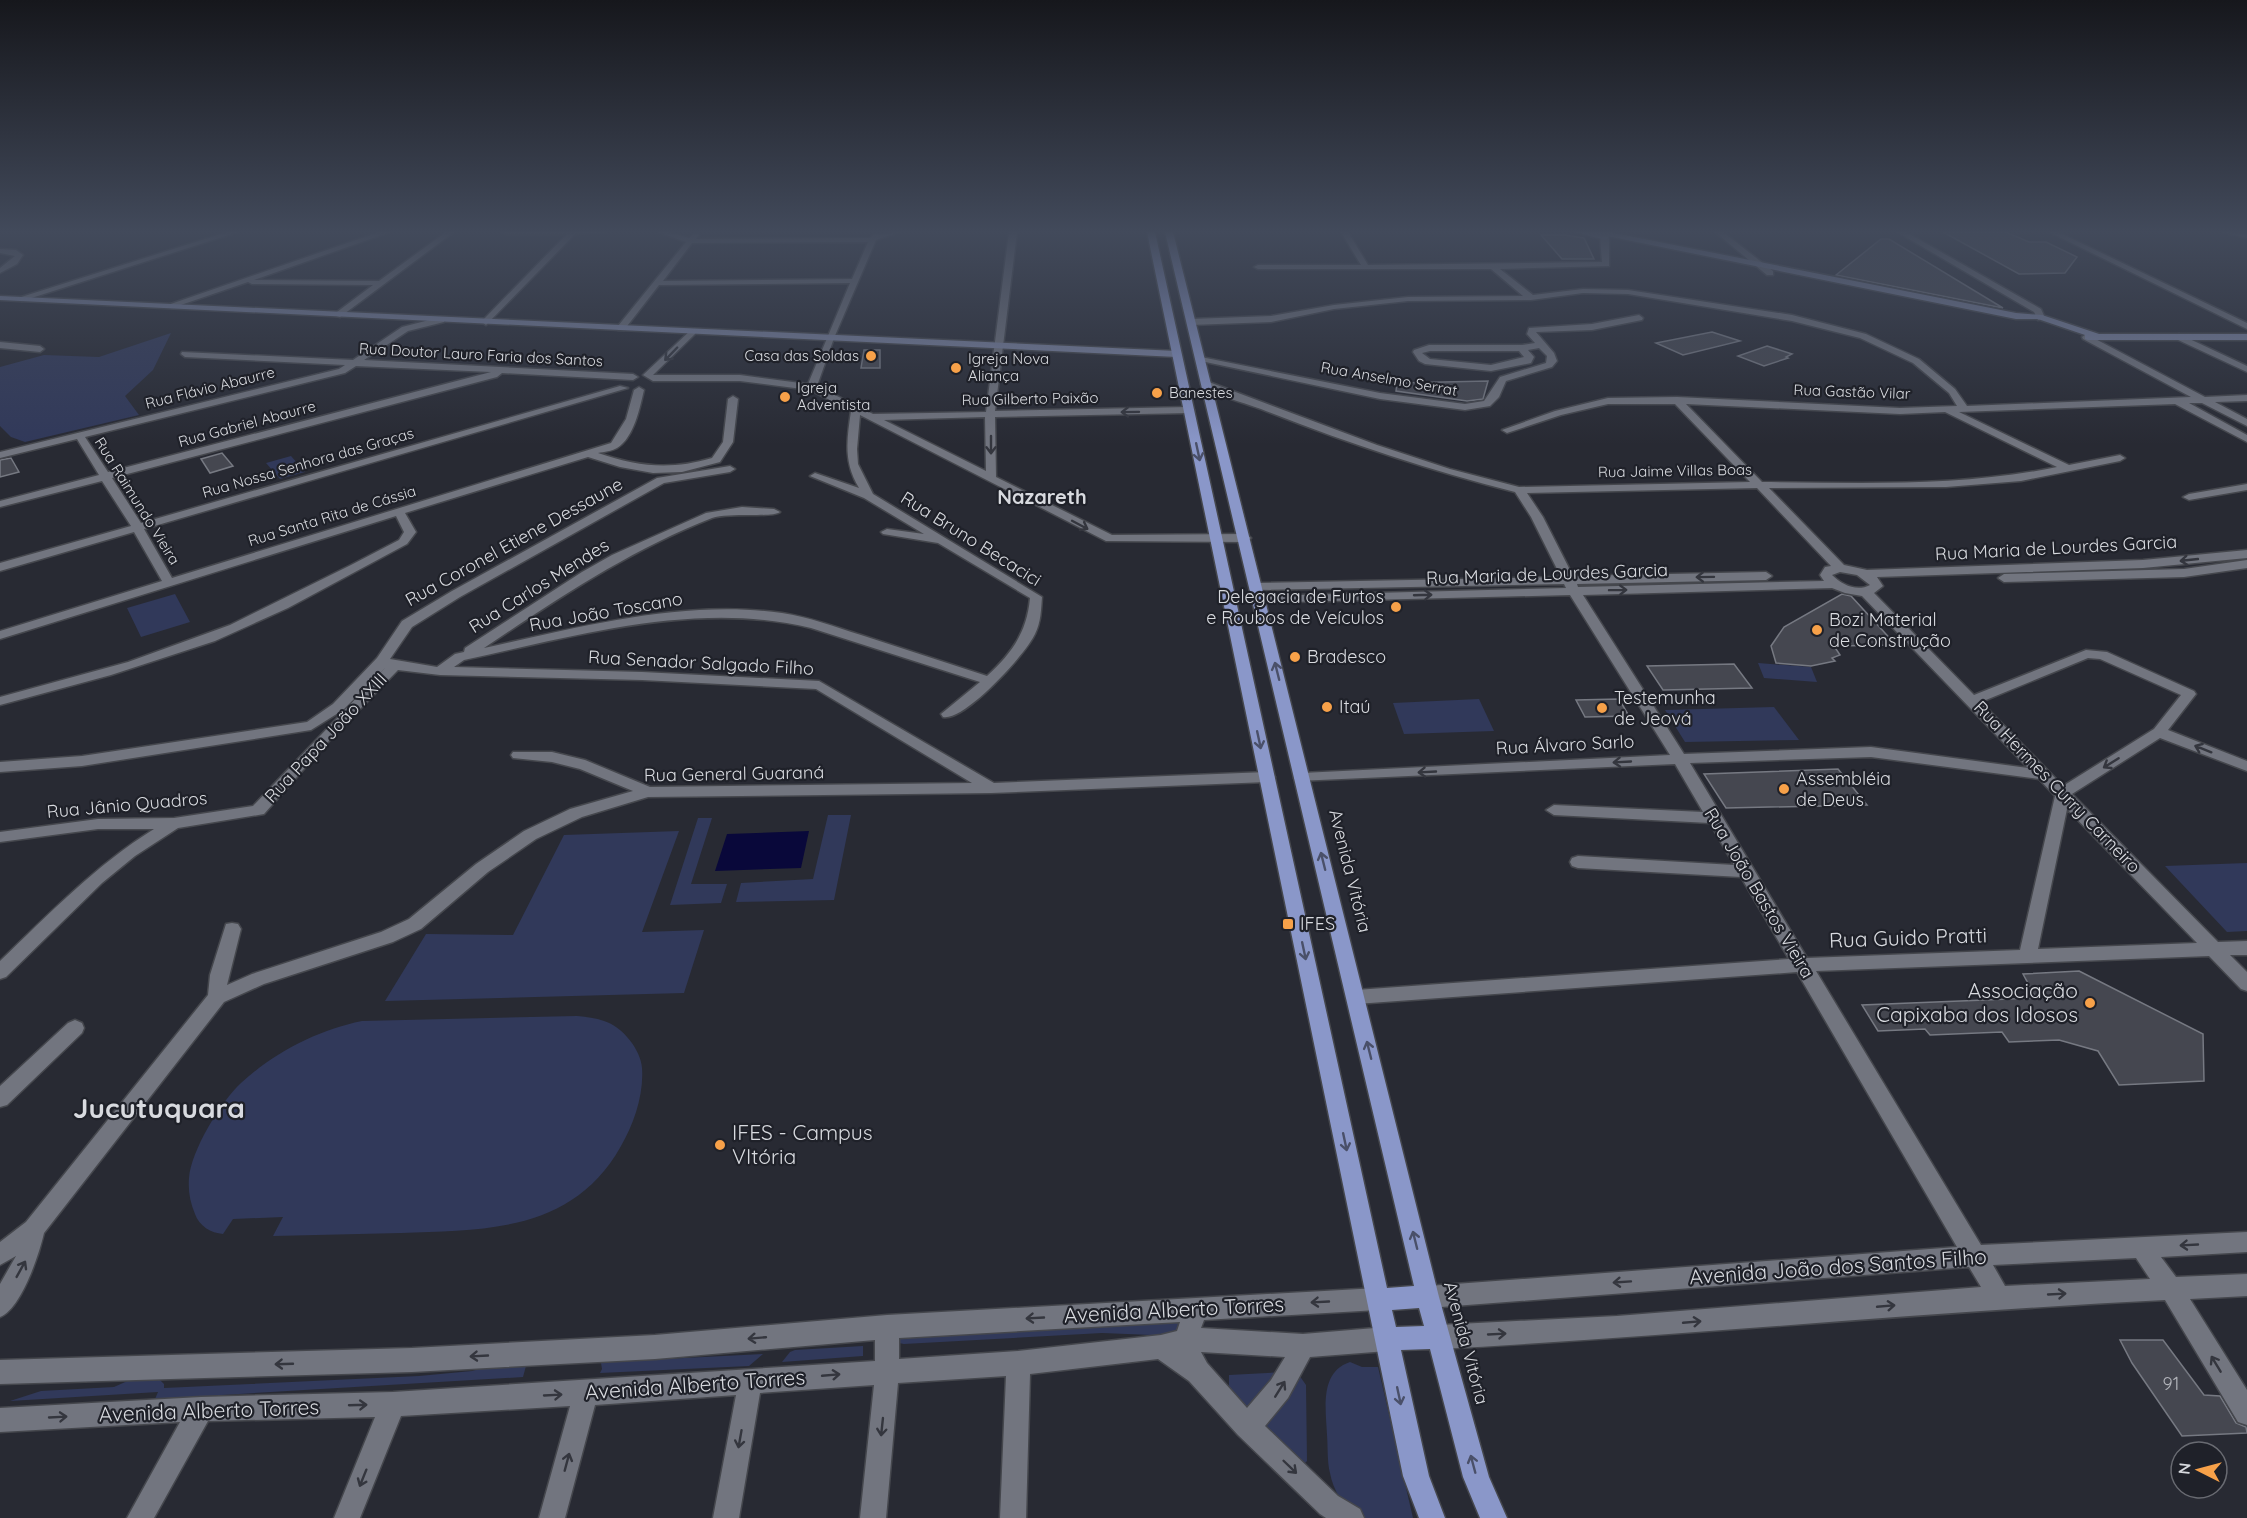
<svg xmlns="http://www.w3.org/2000/svg" width="2247" height="1518" font-family="Quicksand,sans-serif">
<rect width="100%" height="100%" fill="#282a33"/>
<!-- green -->
<path fill="#31395a" d="M171,333l-18,37 -28,26 14,19 -114,27 -14,-5 -11,-11v-59l44,-12 55,2z
M291,456l14,16 -25,7 -14,-16z
M175,594l15,28 -49,15 -14,-29z
M1758,663l53,4 6,15 -53,-4z
M1479,699l15,32 -90,3 -11,-31z
M1774,707l25,33 -114,2 -20,-32z
M828,815h23l-17,85 -98,2 5,-19 72,-4z
M698,818h14l-21,66h36l-6,19 -51,2z
M679,831l-37,101 62,-2 -20,63 -299,8 41,-67 87,1 51,-100z
M2247,863v68l-20,1 -62,-66z
M577,1016c9,1 19,2 27,5 18,5 37,29 38,47 2,26 -8,56 -21,78 -48,86 -135,84 -220,87 -43,1 -85,2 -128,3l10,-19 -50,2 -10,15c-12,-1 -24,-8 -28,-20 -5,-12 -7,-23 -6,-36 2,-27 32,-77 52,-95 34,-31 77,-53 121,-62z
M1181,1317l-4,19 -75,-3 -198,11 -5,-1 -2,-10z
M863,1346v10l-81,6 8,-10 5,-2z
M763,1354l-14,12 -149,7 2,-4 -2,-12 45,3z
M514,1360l12,6 -3,11 -368,22 3,-7 -148,9 31,-10 73,-4 18,-8 26,-1 6,6v4l255,-12 53,-5z
M1350,1362l12,5h16l35,151h-60c-10,-14 -20,-28 -23,-45 -3,-12 -2,-26 -3,-38 -1,-25 -8,-63 23,-73z
M1285,1372l14,3 7,10 1,76 -4,4 -74,-71v-19z"/>
<!-- water -->
<path fill="#09083a" d="M809,831l-8,37 -86,3 12,-37z"/>
<!-- building -->
<path fill="#454750" stroke="#767982" stroke-width="1.5" d="M1943,232h63l23,10h17l31,15 -12,16 -46,1z
M1541,235h24l19,3 10,21h-32z
M1881,239h8l114,69 -167,-33z
M1712,332l28,9 -57,14 -27,-12z
M1767,346l25,8 -6,3 2,1 -24,8 -26,-10z
M864,350h16v18h-19z
M1488,381l-5,18 -16,2 -71,-10 1,-8z
M222,453l11,13 -23,7 -9,-14z
M11,458l8,14 -19,5v-17z
M1842,594l9,2 45,49 -62,1 6,9 -8,3 3,3 -24,5 -35,-3 -5,-17 13,-19z
M1734,664l18,24 -89,2 -16,-24z
M1619,699l10,17 -44,1 -9,-17z
M1838,769l29,36 -141,3 -22,-34z
M2079,971l124,63 1,47 -85,4 -21,-34 -39,-11 -50,2 -7,-10 -72,3 -5,-6 -47,2 -16,-26 174,-7 -13,-24z
M2120,1340h43l41,55 16,1 16,27 10,4 1,6 -65,3 -50,-73z"/>
<g fill="none" stroke-linecap="round" stroke-linejoin="round">
<!-- street casing -->
<g stroke="#45474d" stroke-width="3">
<path id="street" d="M227,232h11l-216,69 -7,-2z
M379,232h11l-136,48 125,1 67,-49h8l-114,85 -7,-2 40,-30 -121,-1 -4,-2 -76,26 -7,-2z
M502,232h104l-31,2 -89,91 -4,-3 1,-2 84,-86h-62z
M658,232h11l20,6 6,-5 4,2 -3,4 174,-1 5,-5 4,2 20,-3 -23,8 -42,98 -17,48 56,28 113,-2 23,-180h8l-22,179 194,-4 5,3 -5,3 -194,4 1,60 116,58 133,-1 6,4 -6,4 -139,-1 -246,-126 -3,34 1,15 15,30 169,103c-1,13 -1,25 -7,37 -9,20 -71,88 -92,83l-2,-3 39,-32 -169,-54c-114,-28 -235,8 -347,32l-10,7 188,5 177,9 175,102 273,-11 8,5 -8,5 -276,11 -343,4 -66,20 -46,22 -48,33 -67,57 -28,13 -129,42 -40,18 -180,231c-5,22 -23,76 -44,84v-33l16,-28 -16,9v-23l26,-20 182,-227 2,-20 16,-51 6,-1 6,1 3,5 -14,56 25,-11 129,-42 28,-13 67,-55 48,-33 46,-22 63,-18 -53,-22 -28,-7 -39,-4 -2,-3 2,-3h39l33,8 65,27 322,-4 -156,-94 -174,-9 -202,-5 -42,-5 -72,74 -62,70 -86,14 -43,28 -33,27 -96,94 -6,2v-18c49,-47 96,-96 154,-132h-56l-98,13v-10l98,-13 76,-1 79,-12 133,-139 -43,43 -32,20 -229,36 -82,6v-10l82,-6 225,-34 26,-18 44,-46 25,-37 50,-30 205,-113 73,-12 5,3 -5,3 -66,11 -204,114 -48,30 -22,32 47,8 18,-13 9,-2 1,-4 117,-76 30,-17 94,-42 36,-6 32,2 6,3c-8,6 -51,0 -68,6 -82,32 -155,81 -228,130 95,-21 201,-49 298,-35 27,4 53,14 79,22 42,14 84,27 126,41 25,-23 40,-44 43,-78l-92,-55 -55,-9 -2,-2 6,-3 37,5 -60,-36 -54,-22 5,-3 44,15c-16,-26 -12,-49 -8,-77l-41,-21 -70,-9h-87l-10,-6 49,-46 4,3 -1,2 -42,41h87l68,9 42,-101 -191,2 -35,45h-6v-4l68,-84zM868,242l-16,37 -189,2 29,-38zM985,417l1,54 -102,-51z
M1341,232h7l20,33 234,-3 -2,-25 3,-5h6v34l-109,3 33,26 50,-6 45,1 164,25 74,19 53,25 36,30 12,17 224,-9 -108,-58 -1,-2 4,-3 119,63 42,-2v6l-32,1 32,17v7l-45,-23h-13l58,32v7l-72,-38 -216,8 110,53 51,-10 5,3 -5,3 -99,20 -75,6 -177,1 75,77 23,5 276,-10 104,-10v8l-104,10 -266,9 6,9 -9,7 100,102 112,-45 21,2 87,39 2,3 -28,36 79,31v10l-87,-33 -88,56 146,148 29,-1v14h-17l17,17v19l-6,-2 -32,-33 -393,15 165,274 266,-13v20l-86,5 15,20 71,-3v22l-57,3 57,91v35l-9,-3 -73,-122c-242,12 -484,36 -726,49l-8,-4 -4,-8 4,-8 8,-4 178,-9 364,-29 -12,-20 -541,41 -8,-3 -3,-8 3,-8 8,-3 529,-39 -160,-275 -441,32 -7,-2 -2,-5 2,-5 7,-2 433,-31 -48,-82 -163,-9 -6,-2 -2,-4 2,-4 6,-2 156,9 -24,-42 -156,-8 -8,-5 8,-5 149,7 -28,-48 -378,17 -3,-3 8,-5 368,-18 -100,-160 -315,8 -2,-3 2,-3 4,-1 307,-8 -2,-4 -312,6 -2,-3 6,-4 305,-6 -30,-60 -16,-25c-87,-22 -171,-50 -254,-83 -19,-7 -45,-13 -60,-25l8,-2 168,63 73,24 69,18 231,-5 -75,-78h-67l-47,11 -54,18 -5,-3 53,-19 53,-13 69,-1 223,11 57,-2 -8,-13 -36,-30 -53,-25 -68,-17 -164,-27 -45,-1 -52,7 -123,1 -74,8 -63,13 -80,3 -4,-3 4,-3 80,-3 63,-11 74,-8 115,-1 -32,-27h-233l-4,-2 4,-2h103zM1686,404l214,10 45,-2 112,55c-96,20 -196,16 -295,15zM1757,488l74,78 -6,1 -5,8 4,6 -246,6 -1,-3 189,-4 6,-4 -6,-4 -193,4 -30,-59 -16,-24zM1840,572l17,3 13,10c-13,7 -28,0 -38,-10zM1832,588l13,5 17,3 166,172 -157,-21 -187,7 -101,-159zM2088,658l12,1 81,36 -27,34 -91,57 -82,-84zM1871,757l168,22 16,17 -35,154 -213,8 -117,-195zM2067,809l130,134 -159,6zM2136,1258l14,21 -145,7 -12,-21z
M1715,232h8l50,39v4h-6z
M1897,232h9l135,77 4,9 -7,2 -4,-8z
M2049,232h9l189,91v6z
M2222,232l25,2v4z
M0,249l16,1 7,5 -6,9 -17,9v-5l15,-12 -15,-3z
M1639,315l4,3 -1,2 -50,10 -56,2 18,21 3,8 -5,6 -46,14 -7,16 -9,9 -25,4 -85,-11 -184,-39 5,-3 179,36 85,11 19,-3 16,-24 46,-14 1,-7 -8,-8 -11,2 6,7 -3,6 -40,8 -66,-7 -6,-3 -6,-9 1,-2 15,-5h93l13,-2 -8,-9 2,-6 63,-4zM1430,351h89l5,6 -33,8 -61,-6 -8,-6z
M441,317l3,1v4l-36,9 -44,29 269,14 5,3 -5,3 -131,-7 -5,4 -385,101 29,45 479,-137 8,2 -484,141 28,49 439,-135 15,-24 8,-29 5,-3 5,3c-4,17 -10,48 -27,58 -5,3 -13,4 -19,5 40,14 74,17 114,5l11,-16 5,-43 5,-3 5,3 -5,43 -13,20 -38,10 -29,1 -33,-6 -32,-10 -183,56 11,19 -9,12 -119,64 -73,33 -104,34 -111,30v-8l128,-35 102,-37 121,-60 48,-25 5,-8 -8,-16 -396,123v-8l162,-50 -28,-49 -134,39v-8l131,-37 -29,-45 -102,26v-6l99,-26 -22,-36 -77,19v-6l339,-83 6,-4 -160,-8 -4,-3 1,-2 171,8 49,-33zM356,366l135,6 -383,100 -23,-35 260,-64z
M2179,334l68,32v6l-71,-33 -1,-2z
M0,342l40,4 4,3 -4,3 -40,-4z
M2247,484v6l-58,10 -6,-3 6,-3z
M2247,560v8l-63,9 -180,5 -6,-4 6,-4 180,-5z
M75,1020l7,3 2,5 -2,5 -75,72 -7,2v-21l68,-63z
M1378,1288l8,3 4,8 -4,8 -8,3 -174,10 -3,8 102,6 84,-7 8,4 4,8 -4,8 -8,4 -77,6 -22,41 -23,28 73,70 22,13 4,9h-38l-6,-4 -82,-79 -49,-54 -31,-22 -128,15 -4,144h-26l6,-142 -108,7 -12,135h-26l14,-133 -114,8 -21,125h-26l23,-123 -141,10 -30,113h-26l31,-112 -169,10 -41,102h-26l41,-101 -167,4 -54,97h-27l53,-96 -180,10v-24l201,-11 192,-5 482,-31v-21l-220,19 -243,13 -412,12v-24l412,-12 243,-13 232,-20zM1180,1322l-3,9 -16,4 -143,16 -119,8v-21zM1201,1352l84,5 -14,23 -24,28 -40,-45z"/>
</g>
<!-- secondary casing -->
<g stroke="#45474d" stroke-width="3">
<path id="secondary" d="M1575,232h34l407,81 26,2 57,19h148v6h-159l-3,-1v-4l-47,-16h-22l-414,-84 7,3 -4,2z
M0,296l1177,55 4,3 -4,3 -1177,-57z"/>
</g>
<!-- primary casing -->
<g stroke="#45474d" stroke-width="3">
<path id="primary" d="M1147,232h8l232,1056 27,-2 -249,-1054h8l266,1065 50,180 18,41h-27l-17,-41 -33,-128 -29,1 28,126 16,42h-26l-16,-42zM1419,1308l5,18 -28,1 -4,-17z"/>
</g>
<!-- street -->
<use href="#street" fill="#72757f" fill-rule="evenodd"/>
<!-- secondary -->
<use href="#secondary" fill="#7e86a4" fill-rule="evenodd"/>
<!-- primary -->
<use href="#primary" fill="#8a97c9" fill-rule="evenodd"/>
</g>
<!-- one-way arrows -->
<defs><path id="oneway-shaft" d="M-6 0H5M1.5-3L5.5 0L1.5 3" fill="none" stroke-width="1.6" stroke-linecap="round" stroke-linejoin="round" transform="scale(1.5)"/></defs>
<g stroke="#34363e">
<use href="#oneway-shaft" transform="translate(671 354) rotate(134)"/>
<use href="#oneway-shaft" transform="translate(1130 412) rotate(179)"/>
<use href="#oneway-shaft" transform="translate(991 445) rotate(90)"/>
<use href="#oneway-shaft" transform="translate(1080 525) rotate(28)"/>
<use href="#oneway-shaft" transform="translate(2189 560) rotate(174)"/>
<use href="#oneway-shaft" transform="translate(1705 577) rotate(179)"/>
<use href="#oneway-shaft" transform="translate(1618 590) rotate(-1)"/>
<use href="#oneway-shaft" transform="translate(1423 595) rotate(-2)"/>
<use href="#oneway-shaft" transform="translate(2203 749) rotate(-158)"/>
<use href="#oneway-shaft" transform="translate(1622 762) rotate(177)"/>
<use href="#oneway-shaft" transform="translate(2111 763) rotate(148)"/>
<use href="#oneway-shaft" transform="translate(1427 772) rotate(177)"/>
<use href="#oneway-shaft" transform="translate(2189 1245) rotate(177)"/>
<use href="#oneway-shaft" transform="translate(21 1269) rotate(-61)"/>
<use href="#oneway-shaft" transform="translate(1622 1282) rotate(176)"/>
<use href="#oneway-shaft" transform="translate(2057 1294) rotate(-3)"/>
<use href="#oneway-shaft" transform="translate(1320 1302) rotate(177)"/>
<use href="#oneway-shaft" transform="translate(1886 1306) rotate(-5)"/>
<use href="#oneway-shaft" transform="translate(1035 1318) rotate(177)"/>
<use href="#oneway-shaft" transform="translate(1692 1322) rotate(-5)"/>
<use href="#oneway-shaft" transform="translate(1497 1334) rotate(-3)"/>
<use href="#oneway-shaft" transform="translate(757 1338) rotate(175)"/>
<use href="#oneway-shaft" transform="translate(479 1356) rotate(177)"/>
<use href="#oneway-shaft" transform="translate(284 1364) rotate(178)"/>
<use href="#oneway-shaft" transform="translate(2216 1364) rotate(-121)"/>
<use href="#oneway-shaft" transform="translate(831 1375) rotate(-5)"/>
<use href="#oneway-shaft" transform="translate(1280 1389) rotate(-58)"/>
<use href="#oneway-shaft" transform="translate(553 1395) rotate(-3)"/>
<use href="#oneway-shaft" transform="translate(358 1405) rotate(-2)"/>
<use href="#oneway-shaft" transform="translate(58 1417) rotate(-3)"/>
<use href="#oneway-shaft" transform="translate(882 1427) rotate(96)"/>
<use href="#oneway-shaft" transform="translate(740 1439) rotate(100)"/>
<use href="#oneway-shaft" transform="translate(567 1462) rotate(-75)"/>
<use href="#oneway-shaft" transform="translate(1290 1467) rotate(44)"/>
<use href="#oneway-shaft" transform="translate(363 1478) rotate(112)"/>
</g>
<g stroke="#4a5069">
<use href="#oneway-shaft" transform="translate(1198 452) rotate(78)"/>
<use href="#oneway-shaft" transform="translate(1277 671) rotate(-104)"/>
<use href="#oneway-shaft" transform="translate(1259 740) rotate(78)"/>
<use href="#oneway-shaft" transform="translate(1323 861) rotate(-104)"/>
<use href="#oneway-shaft" transform="translate(1304 951) rotate(78)"/>
<use href="#oneway-shaft" transform="translate(1369 1050) rotate(-104)"/>
<use href="#oneway-shaft" transform="translate(1345 1142) rotate(78)"/>
<use href="#oneway-shaft" transform="translate(1415 1240) rotate(-104)"/>
<use href="#oneway-shaft" transform="translate(1399 1396) rotate(78)"/>
<use href="#oneway-shaft" transform="translate(1473 1464) rotate(-105)"/>
</g>
<!-- sky -->
<linearGradient id="sky" x2="0" y2="1"><stop stop-color="#16171c"/><stop offset="0.52" stop-color="#424a5b"/><stop offset="1" stop-color="#424a5b" stop-opacity="0"/></linearGradient>
<rect width="2247" height="445" fill="url(#sky)"/>
<!-- markers -->
<g fill="#f7a149" stroke="#1f2129" stroke-width="2">
<circle cx="871" cy="356" r="6"/>
<circle cx="956" cy="368" r="6"/>
<circle cx="1157" cy="393" r="6"/>
<circle cx="785" cy="397" r="6"/>
<circle cx="1396" cy="607" r="6"/>
<circle cx="1817" cy="630" r="6"/>
<circle cx="1295" cy="657" r="6"/>
<circle cx="1327" cy="707" r="6"/>
<circle cx="1602" cy="708" r="6"/>
<circle cx="1784" cy="789" r="6"/>
<rect x="1282" y="918" width="12" height="12" rx="3"/>
<circle cx="2090" cy="1003" r="6"/>
<circle cx="720" cy="1145" r="6"/>
</g>
<g text-anchor="middle" stroke-width="4.5" stroke-linejoin="round" paint-order="stroke">
<!-- far-street labels -->
<g font-size="15" fill="#d8dadf" stroke="#1f2129">
<text transform="translate(481 355) rotate(3)" y="5">Rua Doutor Lauro Faria dos Santos</text>
<text transform="translate(1389 379) rotate(10)" y="5">Rua Anselmo Serrat</text>
<text transform="translate(210 388) rotate(-14)" y="5">Rua Flávio Abaurre</text>
<text transform="translate(1852 392) rotate(2)" y="5">Rua Gastão Vilar</text>
<text transform="translate(1030 399) rotate(-1)" y="5">Rua Gilberto Paixão</text>
<text transform="translate(247 424) rotate(-15)" y="5">Rua Gabriel Abaurre</text>
<text transform="translate(308 463) rotate(-16)" y="5">Rua Nossa Senhora das Graças</text>
<text transform="translate(1675 471) rotate(-1)" y="5">Rua Jaime Villas Boas</text>
<text transform="translate(137 501) rotate(58)" y="5">Rua Raimundo Vieira</text>
<text transform="translate(332 516) rotate(-17)" y="5">Rua Santa Rita de Cássia</text>
</g>
<!-- far-poi labels -->
<g font-size="15" fill="#d8dadf" stroke="#1f2129" text-anchor="start">
<text x="859" y="361" text-anchor="end">Casa das Soldas</text>
<text x="968" y="364">Igreja Nova<tspan x="968" dy="17">Aliança</tspan></text>
<text x="797" y="393">Igreja<tspan x="797" dy="17">Adventista</tspan></text>
<text x="1169" y="398">Banestes</text>
</g>
<!-- street labels -->
<g font-size="18" fill="#d8dadf" stroke="#1f2129">
<text transform="translate(971 539) rotate(32)" y="6">Rua Bruno Becacici</text>
<text transform="translate(514 542) rotate(-29)" y="6">Rua Coronel Etiene Dessaune</text>
<text transform="translate(2056 548) rotate(-3)" y="6">Rua Maria de Lourdes Garcia</text>
<text transform="translate(1547 574) rotate(-2)" y="6">Rua Maria de Lourdes Garcia</text>
<text transform="translate(539 586) rotate(-32)" y="6">Rua Carlos Mendes</text>
<text transform="translate(606 612) rotate(-10)" y="6">Rua João Toscano</text>
<text transform="translate(701 663) rotate(3)" y="6">Rua Senador Salgado Filho</text>
<text transform="translate(326 738) rotate(-47)" y="6">Rua Papa João XXIII</text>
<text transform="translate(1565 745) rotate(-3)" y="6">Rua Álvaro Sarlo</text>
<text transform="translate(734 774) rotate(-1)" y="6">Rua General Guaraná</text>
<text transform="translate(2057 787) rotate(46)" y="6">Rua Hermes Curry Carneiro</text>
<text transform="translate(127 805) rotate(-5)" y="6">Rua Jânio Quadros</text>
<text transform="translate(1350 871) rotate(76)" y="6">Avenida Vitória</text>
<text transform="translate(1759 893) rotate(59)" y="6">Rua João Bastos Vieira</text>
<text transform="translate(1466 1343) rotate(75)" y="6">Avenida Vitória</text>
</g>
<!-- poi labels -->
<g font-size="18" fill="#d8dadf" stroke="#1f2129" text-anchor="start">
<text x="1384" y="603" text-anchor="end">Delegacia de Furtos<tspan x="1384" dy="21">e Roubos de Veículos</tspan></text>
<text x="1829" y="626">Bozi Material<tspan x="1829" dy="21">de Construção</tspan></text>
<text x="1307" y="663">Bradesco</text>
<text x="1614" y="704">Testemunha<tspan x="1614" dy="21">de Jeová</tspan></text>
<text x="1339" y="713">Itaú</text>
<text x="1796" y="785">Assembléia<tspan x="1796" dy="21">de Deus</tspan></text>
<text x="1300" y="930">IFES</text>
</g>
<!-- near-number labels -->
<g font-size="18" fill="#b3b5bb">
<text x="2171" y="1390">91</text>
</g>
<!-- far-district labels -->
<g font-size="20" font-weight="bold" fill="#d8dadf" stroke="#1f2129">
<text x="1042" y="504">Nazareth</text>
</g>
<!-- near-street labels -->
<g font-size="21" fill="#d8dadf" stroke="#1f2129">
<text transform="translate(1908 938) rotate(-2)" y="7">Rua Guido Pratti</text>
<text transform="translate(1838 1267) rotate(-4)" y="7">Avenida João dos Santos Filho</text>
<text transform="translate(1174 1310) rotate(-3)" y="7">Avenida Alberto Torres</text>
<text transform="translate(695 1385) rotate(-4)" y="7">Avenida Alberto Torres</text>
<text transform="translate(209 1411) rotate(-2)" y="7">Avenida Alberto Torres</text>
</g>
<!-- near-poi labels -->
<g font-size="21" fill="#d8dadf" stroke="#1f2129" text-anchor="end">
<text x="2078" y="998">Associação<tspan x="2078" dy="24">Capixaba dos Idosos</tspan></text>
<text x="732" y="1140" text-anchor="start">IFES - Campus<tspan x="732" dy="24">VItória</tspan></text>
</g>
<!-- near-district labels -->
<g font-size="28" font-weight="bold" fill="#d8dadf" stroke="#1f2129">
<text x="159" y="1118">Jucutuquara</text>
</g>
</g>
<!-- north arrow -->
<g transform="translate(2199 1470) rotate(276)"><circle r="28" fill="#1f2129" stroke="#696b72" stroke-width="1.5"/>
<path d="M0-4.5L10 22L0 15L-10 22Z" fill="#f7a149"/>
<text y="-9" font-size="16" font-weight="bold" text-anchor="middle" fill="#d8dadf">N</text>
</g>
</svg>
